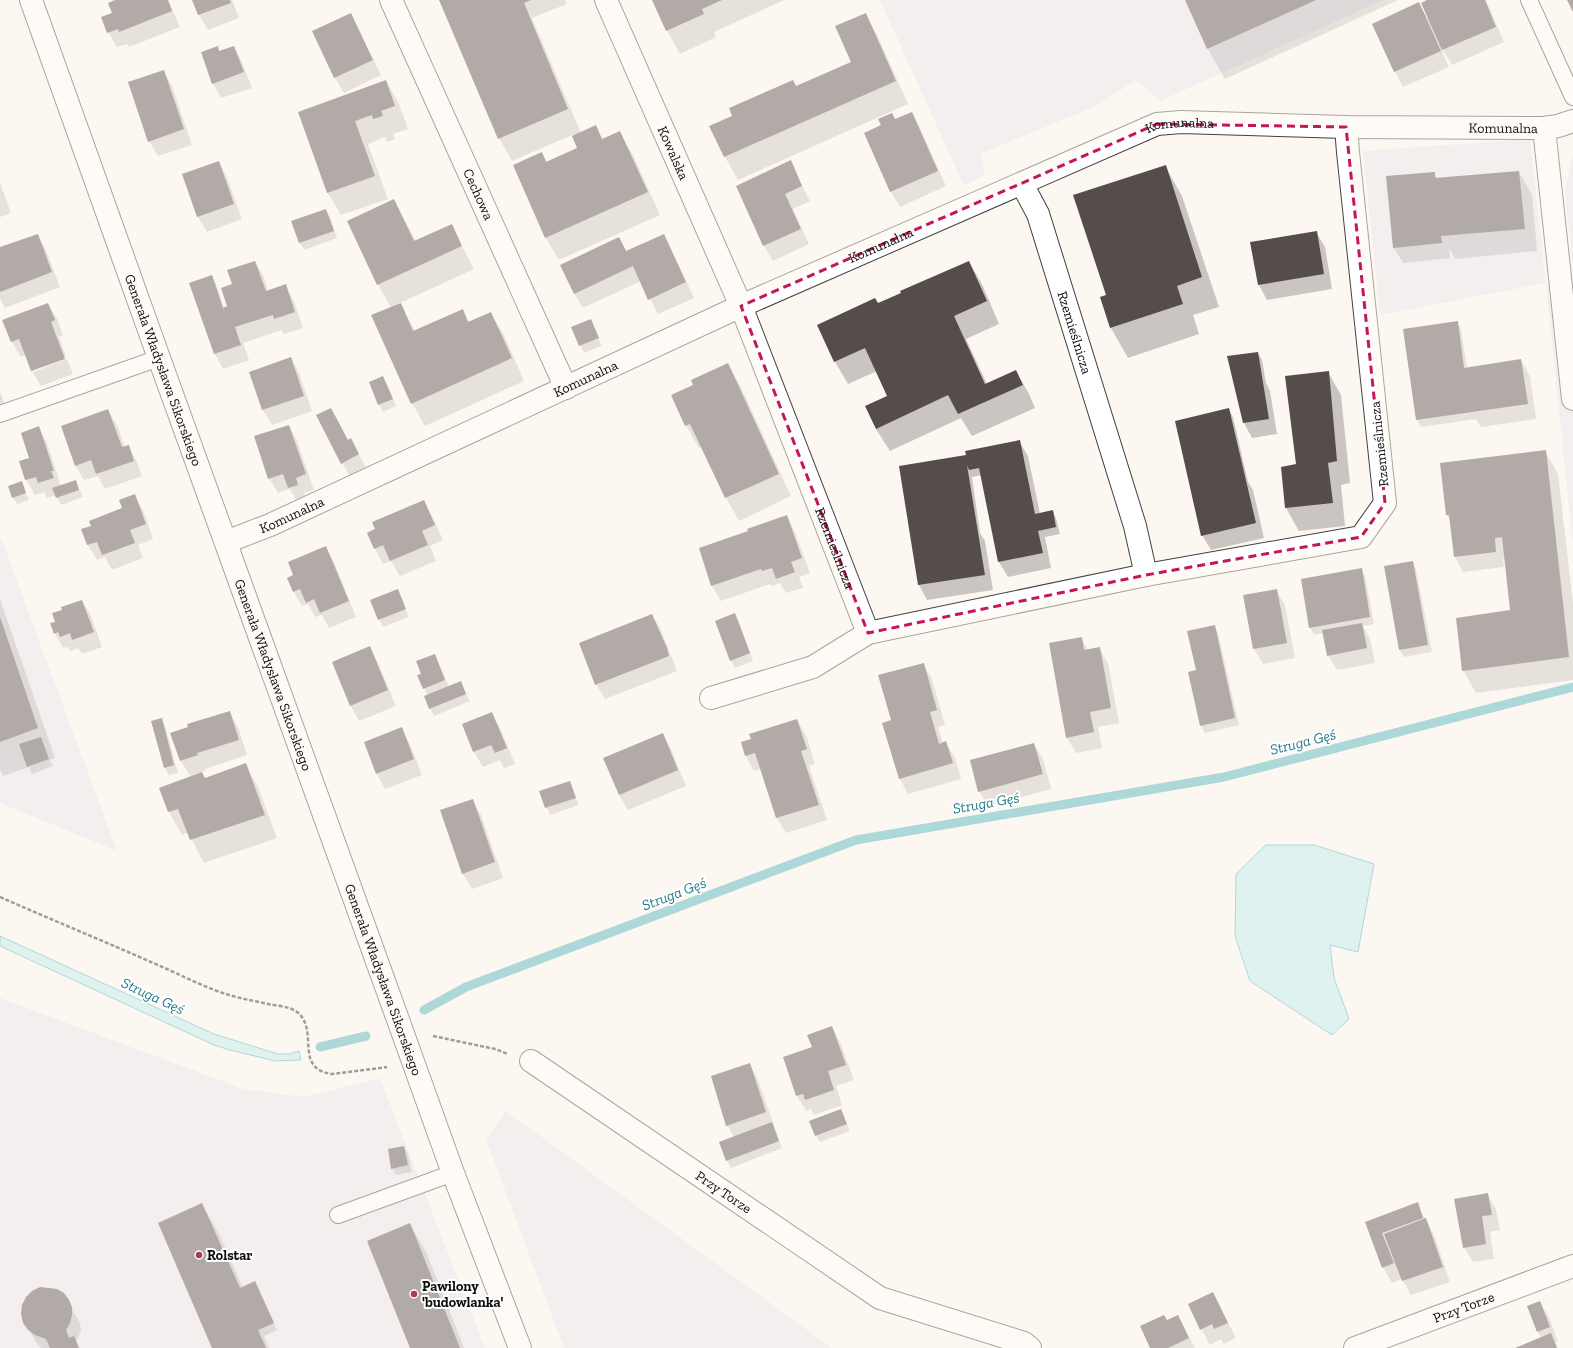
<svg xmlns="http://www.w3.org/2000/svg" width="1573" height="1348" font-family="'Zilla Slab',serif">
<rect width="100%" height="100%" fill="#fdf7f1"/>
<!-- industrial -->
<path fill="#e8e4ec" d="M880,0h503l-223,101 -24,-21 -40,26 -116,48 5,21 -21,11z
M1530,139l16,144 27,-4v266l-27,-262 -166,32 -17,-164z
M1573,155v112l-8,-76z
M0,535l117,316 -117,-48z
M0,998l244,91 60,8 76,-19 105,270h-485z
M506,1111l326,237h-268l-78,-209z"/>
<!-- water -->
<path fill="#bcebee" stroke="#4db1bc" d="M1266,845h48l60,19 -16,88 -28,-7 4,33 15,41 -17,16 -82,-54 -15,-45 1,-62z
M0,936l214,98 64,20h11l10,-3 2,9 -26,1 -45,-11 -16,-5 -214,-99z"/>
<!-- shadow -->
<path fill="#0003" d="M118,0h50l12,27 -51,20 -2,-3 -10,3 -9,-15z
M193,0h39l7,18 -31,12 -9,-15z
M441,0h124l2,4 -35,14 49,115 14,-7 8,14 16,-8 14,23 27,60 -101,45 -13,-22 -32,-72 28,-13 5,9 31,-14 -6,-13 -60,26 -13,-23z
M653,0h131l-70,32 2,5 -36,17 -13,-23z
M1186,0h212l-173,79 -17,-30z
M1430,0h56l18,42 -52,23 -9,-15 -1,1 7,16 -46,20 -8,-15 -22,-48 46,-20 9,15h1z
M351,14l30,61 -37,18 -9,-15z
M865,14l13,23 30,67 -170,76 -13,-23 -14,-31 142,-64z
M217,47l3,5 14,-5 8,15 10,26 -31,10 -8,-15z
M163,71l9,15 20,59 -34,11 -9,-15z
M386,81l13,23 9,25 -15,5 2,5 -8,3 -2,-5 -17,7 20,55 -47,16 -13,-22 -29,-80z
M912,113l8,15 26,58 -46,21 -9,-15 -25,-59z
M219,162l8,15 15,42 -35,13 -9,-15z
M790,162l20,39 -17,8 16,35 -36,17 -9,-15 -27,-60z
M1165,166l17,30 37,111 -26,8 6,19 -71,24 -17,-30 -10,-30 6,-2z
M1519,172l13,23 5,56 -82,8 -6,-11 1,10 -47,5 -9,-15 40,-75 4,6z
M0,183l11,30 -11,4z
M394,200l22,41 35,-16 23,44 -74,34 15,28 47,-21 7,12 21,-9 14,22 20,46 -99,45 -13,-23 -21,-95 -13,-24z
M325,210l5,7 7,21 -33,12 -4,-7 -7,-22z
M1316,232l9,15 7,42 -65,11 -8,-15 -7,-42z
M37,235l9,15 14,37 -55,21 -5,-9v-51z
M663,235l9,16 22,47 -36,16 -17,-33 -58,27 -9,-15 45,-55 8,14z
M255,262l9,15 4,14 17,-5 9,15 9,27 -19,6 -3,-4 -38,13 6,17 -26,9 -8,-15 -14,-39 11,-39 4,8 8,24 4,-1 5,-22z
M969,262l13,22 17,40 -33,15 21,45 29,-13 13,23 6,14 -63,28 -11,-18 -71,33 -14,-22 13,-33 -12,-25 -29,13 -13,-22 -17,-37 60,-21z
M48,304l9,15 6,16 -4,2 7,20 -33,13v2l34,-13 6,15 -32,12 -9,-15 -6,-16 -5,2 -9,-15 -8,-22z
M590,320l12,26 -18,7 -12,-25z
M1457,322l4,7 6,39 54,-8 9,16 6,43 -55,8 -5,-8 -55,8 -4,-7 -13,-90z
M1258,353l4,7 4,23 4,8 7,43 -25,4 -8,-15z
M291,358l8,15 13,38 -40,14 -9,-15 -13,-38z
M728,364l13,23 50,109 -52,25 -13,-23 -24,-51 -3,1 -13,-22 9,-40z
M1328,372l13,23 9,88 -9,2 4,41 -46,5 -13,-23 -4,-40 15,-3z
M387,385l9,21 -13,6 -4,-8z
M0,392l7,18 -7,3z
M331,409l17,32 3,-2 16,31 -16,8 -9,-15z
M1229,409l4,8 15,65 5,8 11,48 -53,12 -9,-15z
M108,410l9,15 8,23 3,-2 9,16 5,14 -37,13 -7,-13 -14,4 -9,-15z
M289,426l8,15 17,49 -10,3 2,7 -8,3 -8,-14 -12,4 -9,-15z
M39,428l8,15 14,43 14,-5 8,16 -22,8 -5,-10 -9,3 -3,-6 -9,3 -9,-15 -5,-18 9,-3z
M1019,441l9,15 12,58 12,-3 4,7 4,16 -15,3 6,31 -43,9 -9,-15 -17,-87 -10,2 8,56 5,8 8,49 -66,10 -8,-15 -19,-118 67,-11z
M1545,451l13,23 15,129v77l-97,13 -13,-23 48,-59 -6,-52h-2l1,8 -41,5 -8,-15 -4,-35 -4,-7 -6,-52z
M21,483l8,17 -12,4 -4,-7z
M134,495l9,15 10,29 -15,6 5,13 -31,12 -7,-13 -8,3 -9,-15 -5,-15 9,-4 32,-17z
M424,501l8,15 11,24 -13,6 6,15 -36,15 -9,-15 -8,3 -8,-15 -7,-16z
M787,517l8,15 15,41 -11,4 4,11 -17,5 -6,-10 -8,3 -2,-2 -49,17 -9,-15 -12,-37 49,-17z
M325,547l9,15 22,55 -27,11 -7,-13 -7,2 -7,-13 -6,2 -9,-15 2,-16z
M1412,562l4,7 16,83 -28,5 -4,-7 -15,-83z
M1361,569l4,7 9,48 -11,2 7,13 5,24 -38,7 -9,-15 -4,-22 -10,2 -4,-8z
M397,590l12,27 -26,10 -12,-26z
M1276,590l9,15 10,53 -32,6 -9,-15 -10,-53z
M0,599l55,159 -5,2 3,6 -21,8 -3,-7 -26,9 -3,-6z
M82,601l9,15 11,31 -20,7 -4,-6 -8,3 -2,-4 -5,1 -8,-15z
M735,614l4,8 14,39 -18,7 -4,-8z
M652,615l9,15 16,41 -72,28 -9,-15z
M1214,626l4,7 21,92 -34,8 -4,-8 -4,-54z
M1081,638l7,12 11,-2 9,15 11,60 -21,4 4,21 -26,5 -9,-15z
M370,648l8,15 18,43 -37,15 -8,-15z
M435,655l14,32 11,-5 10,19 -36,15 -9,-19 3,-1 -4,-8 -1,-14z
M923,664l9,15 13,46 -7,2 5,17 3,-1 9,15 6,21 -53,15 -8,-15 -17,-55 9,-3z
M229,712l9,15 9,28 -42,14v2l-4,1 4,7 40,-14 13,22 19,51 -73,25 -16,-31 -6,3 -13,-23 -8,-23 37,-14 -1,-2 -7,3 -9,-15z
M491,713l9,15 15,36 -11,4 -4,-8 -17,7 -9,-15 -11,-28z
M161,719l4,7 13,47 -9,2 -4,-7z
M797,720l9,15 9,29 -6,2 18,54 -41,13 -9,-15 -16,-49 -7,2 -8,-15 -4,-13z
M402,729l8,15 12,31 -37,14 -8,-15z
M662,734l9,15 15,37 -58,24 -9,-15z
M1034,744l9,15 8,30 -63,17 -9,-15z
M569,782l10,23 -29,10 -10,-23z
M472,800l9,15 22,63 -31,11 -9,-15 -22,-63z
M832,1027l8,15 14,38 -18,6 6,19 -28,10 -3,-6 -5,2 -9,-15 16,-48z
M750,1065l8,15 24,68 -51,20 -4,-8 7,-23 -7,-12z
M841,1110l9,21 -30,11 -4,-7z
M404,1147l4,7 4,18 -16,3 -4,-7z
M1487,1194l9,15 4,21 -10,2 4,27 -21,3 -9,-15z
M202,1204l17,30 24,54 16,2 18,40 -13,6 5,12h-56z
M1417,1204l17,31 16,47 -39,13 -9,-16 -10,4 -9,-16 -17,-44z
M410,1224l17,30 37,94h-53z
M40,1288l17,2 6,4 17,29 1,8 -5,11 4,6h-39l-3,-3 -14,-23z
M1213,1293l23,45 -12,6 -3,-5 -11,6 -21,-40z
M1540,1302l9,15 9,25 -3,1 3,5h-41l24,-10 -3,-6z
M1178,1316l17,32h-44l16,-27z"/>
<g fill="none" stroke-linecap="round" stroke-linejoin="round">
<!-- stream -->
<path stroke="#4db1bc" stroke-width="9" d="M424,1010l42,-23 390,-147 368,-63 349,-90
M320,1047l46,-11"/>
</g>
<!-- building -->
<path fill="#554d4c" d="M115,0h53l4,11 -53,21 -1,-3 -11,4 -6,-16 11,-4 -4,-10z
M192,0h38l1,3 -33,12z
M439,0h92l-7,3 44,106 -70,30z
M652,0h70l-20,9 2,5 -38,17z
M1185,0h131l-109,49z
M1427,0h58l11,27 -54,23 -21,-47z
M1567,0h6v12z
M1419,2l22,49 -47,21 -22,-48z
M351,13l22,47 -39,18 -22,-47z
M866,13l30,68 -172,76 -15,-31 23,-10 -3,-8 64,-28 3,6 55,-24 -16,-36z
M218,46l1,5 15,-5 10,26 -32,12 -11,-32z
M164,70l20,59 -36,13 -20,-60z
M386,80l9,26 -14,5 2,5 -10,3 -1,-4 -17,6 20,55 -48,17 -29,-81z
M912,112l26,59 -48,21 -26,-59 17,-8 -3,-6 14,-6 3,6z
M596,125l6,14 18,-8 28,61 -103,46 -32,-73 29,-13 4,10 31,-14 -5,-12z
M791,160l11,26 -17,8 16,35 -38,17 -27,-60z
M219,161l15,43 -37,13 -15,-43z
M1166,165l36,112 -25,9 6,18 -73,24 -10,-31 6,-2 -33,-100z
M1519,171l6,58 -84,7 1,7 -49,5 -7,-72 49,-4v6z
M394,199l20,42 38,-17 10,22 -85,39 -30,-64z
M326,209l8,22 -35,12 -8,-22z
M1317,231l7,43 -66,11 -8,-43z
M38,234l14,38 -52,20v-45z
M664,234l22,48 -38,18 -15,-34 -59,28 -14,-29 59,-28 7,14z
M255,261l11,30 20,-7 9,28 -21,7 -1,-4 -38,12 6,18 -27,9 -25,-71 23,-8 11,33 4,-2 -6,-18 11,-4 -5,-14z
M969,261l18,40 -33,15 31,68 31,-14 7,15 -65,29 -10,-19 -72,34 -11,-23 22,-10 -22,-48 -31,14 -17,-37 58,-27 3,5 23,-10 -1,-2z
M48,303l7,17 -4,2 14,37 -34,12 -12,-32 -8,3 -9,-22z
M401,303l12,28 50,-22 5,13 23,-10 21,46 -101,46 -40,-89z
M591,319l8,19 -20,8 -8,-19z
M1458,321l6,47 57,-9 7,45 -112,16 -13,-91z
M1258,352l11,67 -26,4 -16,-67z
M291,357l13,39 -42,14 -13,-38z
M728,363l51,111 -54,24 -35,-74 -5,2 -14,-31 22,-10 -2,-5z
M1329,371l8,90 -9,2 5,40 -48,5 -4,-41 15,-3 -11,-88z
M383,376l10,23 -15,6 -9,-23z
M331,408l17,32 3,-2 8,16 -18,10 -25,-49z
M1229,408l27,115 -55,13 -26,-115z
M108,409l14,38 7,-2 5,16 -38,13 -5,-14 -16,6 -14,-40z
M289,425l17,49 -10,4 2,7 -10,3 -5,-14 -15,5 -14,-43z
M39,426l15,45h-3l3,7 -16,5 -2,-6 -11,3 -6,-19 10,-3 -8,-25z
M1020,440l15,74 18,-4 3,17 -18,4 5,22 -45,9 -19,-94 -10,2 -2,-5 18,110 -67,10 -19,-119 67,-11 -1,-4z
M1546,450l23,207 -107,14 -6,-53 54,-8 -8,-73 -7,1 1,14 -42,5 -5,-42h-3l-6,-52z
M76,480l3,10 -23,8 -4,-10z
M22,481l4,12 -14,5 -4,-12z
M135,494l11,30 -16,6 5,13 -33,12 -5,-13 -10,3 -6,-16 10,-3 -2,-5 33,-13 -3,-8z
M424,500l11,25 -13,6 6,14 -38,16 -7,-16 -9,4 -7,-16 8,-4 -3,-7z
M787,515l15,43 -11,4 4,10 -19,7 -4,-11 -10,3 -1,-2 -50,17 -12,-38 49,-17 -1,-2z
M326,546l23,55 -29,12 -6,-14 -8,4 -6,-14 -7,3 -6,-14 6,-3 -5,-13z
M1413,561l15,84 -29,5 -15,-84z
M1362,568l8,49 -61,11 -8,-49z
M398,589l8,20 -28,11 -8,-20z
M1277,589l10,54 -34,6 -10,-54z
M82,600l12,32 -22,8 -2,-7 -10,4 -2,-5 -4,2 -4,-11 5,-1 -3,-9 10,-3 -1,-3z
M735,613l15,40 -20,8 -15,-40z
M652,614l15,34 2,8 -74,29 -16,-42z
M0,617l38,111 -38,14z
M1362,623l5,25 -40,8 -5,-26z
M1215,625l20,93 -35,8 -12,-54 8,-2 -9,-39z
M1082,637l2,13 16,-3 11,61 -21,4 4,20 -28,6 -17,-95z
M370,646l18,44 -38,16 -18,-44z
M435,654l10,26 -22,9 -6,-14 4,-1 -5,-13z
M924,663l13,47 -7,2 9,32 7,-3 7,22 -54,16 -17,-56 9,-3 -13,-45z
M461,681l5,13 -37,15 -5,-13z
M230,711l9,29 -42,13 1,2 -18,6 -10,-28 18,-6 -1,-3z
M492,712l15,36 -12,5 -4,-8 -18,7 -11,-28z
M162,718l12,47 -10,3 -13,-47z
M797,719l10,30 -6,2 18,54 -43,13 -21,-65 -10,3 -4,-14 10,-3 -2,-5z
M402,727l12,32 -38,15 -12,-32z
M663,733l15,37 -59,25 -16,-37z
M41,737l8,22 -22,8 -8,-23z
M1034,743l9,31 -65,18 -8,-32z
M246,763l19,52 -75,25 -12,-31 -10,3 -9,-24 43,-16 3,6z
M570,781l6,17 -31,10 -6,-17z
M473,799l22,63 -33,12 -22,-64z
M832,1026l14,39 -18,6 6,19 -29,10 -2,-6 -7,2 -13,-39 29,-10 -5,-12z
M750,1063l16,49 -40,14 -15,-50z
M841,1109l6,15 -32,12 -6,-15z
M772,1122l7,19 -53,20 -7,-19z
M404,1146l4,19 -17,4 -3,-20z
M1488,1193l4,22 -10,1 4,28 -23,4 -9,-49z
M1418,1202l5,16 -41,15 12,30 -12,5 -17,-46z
M202,1203l38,85 15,-7 19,42 -16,7 8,18h-54l-54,-125z
M1426,1218l17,49 -41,14 -18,-47z
M410,1223l50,125h-50l-43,-107z
M40,1287l17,2 7,4 5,7 3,7v8l-2,8 -4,7 3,8 5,-2 5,12h-29l-4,-9 -11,-4 -7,-5 -5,-7 -2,-9 1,-9 4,-8 6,-6z
M1213,1292l15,31 -14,6 -2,-5 -12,6 -12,-26z
M1540,1301l10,26 -13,5 -10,-26z
M1164,1315l3,5 11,-5 11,23 -21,10h-18l-10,-22z
M1551,1333l6,15h-42z"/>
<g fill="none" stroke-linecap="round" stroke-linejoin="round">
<!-- service casing -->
<g stroke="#414141" stroke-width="18">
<path id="service" d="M1529,0l44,97
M0,414l159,-56
M338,1215l115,-42"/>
</g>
<!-- minor casing -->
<g stroke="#414141" stroke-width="24">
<g id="minor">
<path id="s1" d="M31,0l128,358 242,670 52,145 67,175"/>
<path id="s2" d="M391,0l175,388"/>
<path id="s3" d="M606,0l135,306 127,327"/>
<path d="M1544,128l29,271"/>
<path id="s4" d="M1022,184l16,30 97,312 11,49"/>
<path id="s5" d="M226,542l44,-17 471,-219 416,-182 24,-2 165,5 198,1 14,-2 15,-5"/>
<path d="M711,698l102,-31 55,-34 278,-58 215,-38 24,-34 -37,-351 -2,-25"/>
<path id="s6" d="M531,1061l349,237 144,45 6,5"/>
<path id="s7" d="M1355,1348l218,-82"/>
</g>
</g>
<!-- path -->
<path stroke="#303030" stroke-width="2.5" stroke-dasharray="4 2" stroke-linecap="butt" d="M0,897c50,22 101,43 151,65 26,11 52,25 78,33 13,4 26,6 39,9 9,2 21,2 29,8 23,18 -4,57 35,62l55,-7
M433,1036l62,13 13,5"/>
<!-- service -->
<use href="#service" stroke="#fff" stroke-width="16"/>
<!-- minor -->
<use href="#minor" stroke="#fff" stroke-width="22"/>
</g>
<!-- marked area -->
<path d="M0 0H1573V1348H0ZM1157,124l189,3 39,376 -24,34 -215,38 -278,58 -127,-327z" fill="#fdf7f1" fill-opacity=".55" fill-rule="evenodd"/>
<path fill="none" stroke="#c2185b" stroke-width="3" stroke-dasharray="8 5" stroke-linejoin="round" d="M1157,124l189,3 39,376 -24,34 -215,38 -278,58 -127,-327z"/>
<!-- markers -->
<g fill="#ac3860" stroke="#fff" stroke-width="1.5">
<circle cx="199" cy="1255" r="4"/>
<circle cx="414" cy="1294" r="4"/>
</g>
<g text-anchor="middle" stroke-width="4" stroke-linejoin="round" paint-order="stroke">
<!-- street labels -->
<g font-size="14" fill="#0e0e0e" stroke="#fff">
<text dy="5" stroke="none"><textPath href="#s5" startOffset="1043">Komunalna</textPath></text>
<text dy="5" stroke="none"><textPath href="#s5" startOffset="1367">Komunalna</textPath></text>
<text dy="5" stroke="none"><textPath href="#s3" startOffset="167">Kowalska</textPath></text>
<text dy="5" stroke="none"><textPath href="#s2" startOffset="213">Cechowa</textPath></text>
<text dy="5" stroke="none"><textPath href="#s5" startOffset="719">Komunalna</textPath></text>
<text dy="5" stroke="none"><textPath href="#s4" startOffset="158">Rzemieślnicza</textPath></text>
<text dy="5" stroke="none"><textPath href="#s1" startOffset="393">Generała Władysława Sikorskiego</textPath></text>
<text dy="5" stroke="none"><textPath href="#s5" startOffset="395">Komunalna</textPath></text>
<text transform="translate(1379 444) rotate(-96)" y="5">Rzemieślnicza</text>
<text dy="5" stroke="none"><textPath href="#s5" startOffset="71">Komunalna</textPath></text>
<text dy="5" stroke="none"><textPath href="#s3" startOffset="594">Rzemieślnicza</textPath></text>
<text dy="5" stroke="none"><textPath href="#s1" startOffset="717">Generała Władysława Sikorskiego</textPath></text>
<text dy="5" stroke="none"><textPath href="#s1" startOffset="1041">Generała Władysława Sikorskiego</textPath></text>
<text dy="5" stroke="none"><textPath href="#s6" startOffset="233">Przy Torze</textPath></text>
<text dy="5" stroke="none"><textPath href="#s7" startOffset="116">Przy Torze</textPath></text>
</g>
<!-- poi labels -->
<g font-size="14" font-weight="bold" fill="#0e0e0e" stroke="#fff" text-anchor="start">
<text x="207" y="1260">Rolstar</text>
<text x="422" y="1291">Pawilony<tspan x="422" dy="16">'budowlanka'</tspan></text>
</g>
<!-- water labels -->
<g font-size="15" font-style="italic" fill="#267c8a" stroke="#fff">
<text transform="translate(1303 742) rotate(-14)" y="5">Struga Gęś</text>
<text transform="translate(986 803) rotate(-10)" y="5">Struga Gęś</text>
<text transform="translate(674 894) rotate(-21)" y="5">Struga Gęś</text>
<text transform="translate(153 996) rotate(25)" y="5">Struga Gęś</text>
</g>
</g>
</svg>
